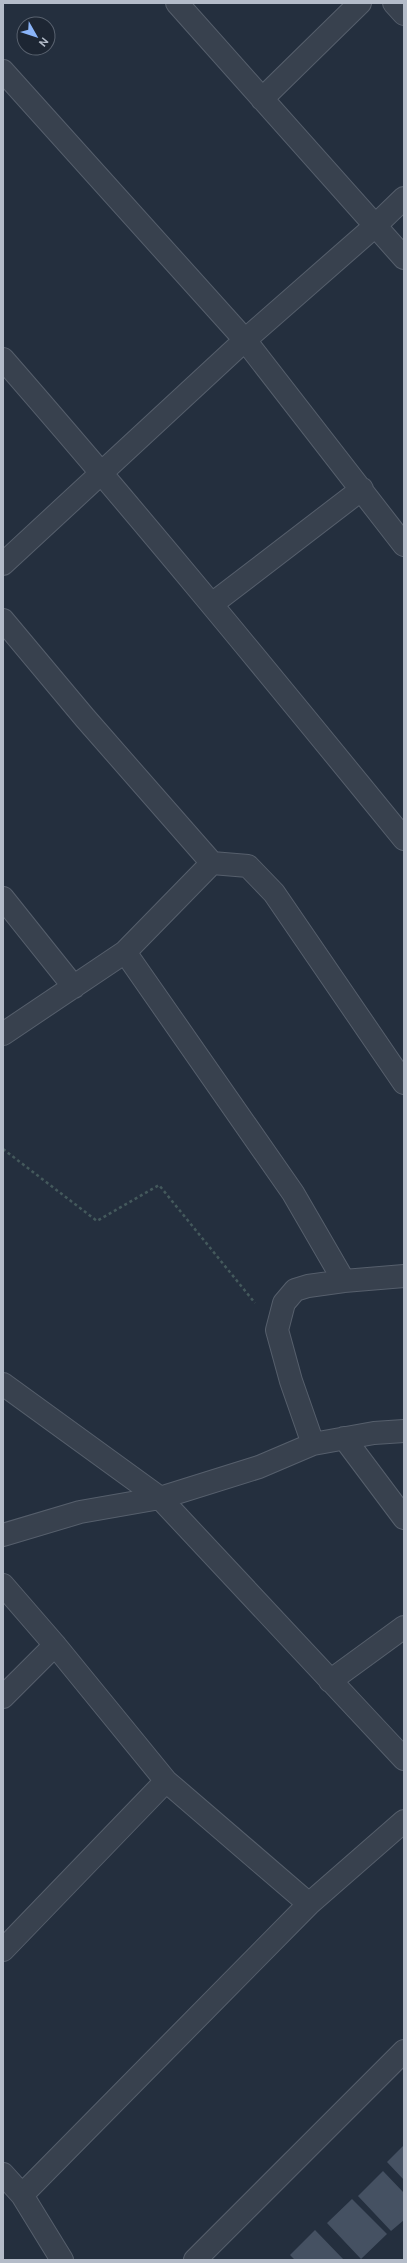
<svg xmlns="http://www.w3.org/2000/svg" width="407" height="2263" font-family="Ubuntu,sans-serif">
	<rect width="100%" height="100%" fill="#242f3e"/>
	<!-- building -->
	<path fill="#455162" d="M404,2145V2180L387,2162Z
		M383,2171L404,2193V2220L391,2231L358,2196Z
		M352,2199L387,2234L361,2259L327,2223Z
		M315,2230L344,2260H295L290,2255Z"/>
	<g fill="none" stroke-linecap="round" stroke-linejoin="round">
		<defs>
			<path id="minor" d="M177,3L404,258
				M394,3L404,14
				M3,71L245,340L404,545
				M262,99L360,3
				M3,359C140,516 272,677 404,839
				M3,564L245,340L375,226L404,198
				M212,604L362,489
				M3,620L85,718L212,863L125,952
				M212,863L248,866L274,893L404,1083
				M3,898L74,987
				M3,1034L125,952L293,1193L344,1281L308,1286L295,1290L284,1303L277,1330L291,1381L313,1444
				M344,1281L404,1276
				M3,1384L160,1498L404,1759
				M344,1438L404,1518
				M3,1535L80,1512L160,1498L259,1467L313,1444L374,1433L404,1431
				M3,1585L55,1645L166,1781L309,1904
				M330,1681L404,1627
				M3,1697L55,1645
				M3,1950L166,1781
				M3,2174L22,2195
				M62,2260L22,2195L309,1904L404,1821
				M195,2260L404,2051"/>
		</defs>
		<!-- minor casing -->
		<use href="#minor" stroke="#565f6c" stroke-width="24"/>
		<!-- path -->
		<path stroke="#44595c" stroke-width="2.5" stroke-dasharray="3 3" stroke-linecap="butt" d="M3,1149L97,1221L159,1185L255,1303"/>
		<!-- minor -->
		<use href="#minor" stroke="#38414e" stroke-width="22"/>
	</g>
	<!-- border -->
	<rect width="407" height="2263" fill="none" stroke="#b4bcc9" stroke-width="8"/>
	<!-- north arrow -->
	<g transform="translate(36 36) rotate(129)"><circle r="19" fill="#1d2633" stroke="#59626f"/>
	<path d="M0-3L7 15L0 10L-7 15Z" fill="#8ab4f8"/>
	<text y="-6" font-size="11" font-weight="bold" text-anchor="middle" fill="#b4bcc9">N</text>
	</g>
</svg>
